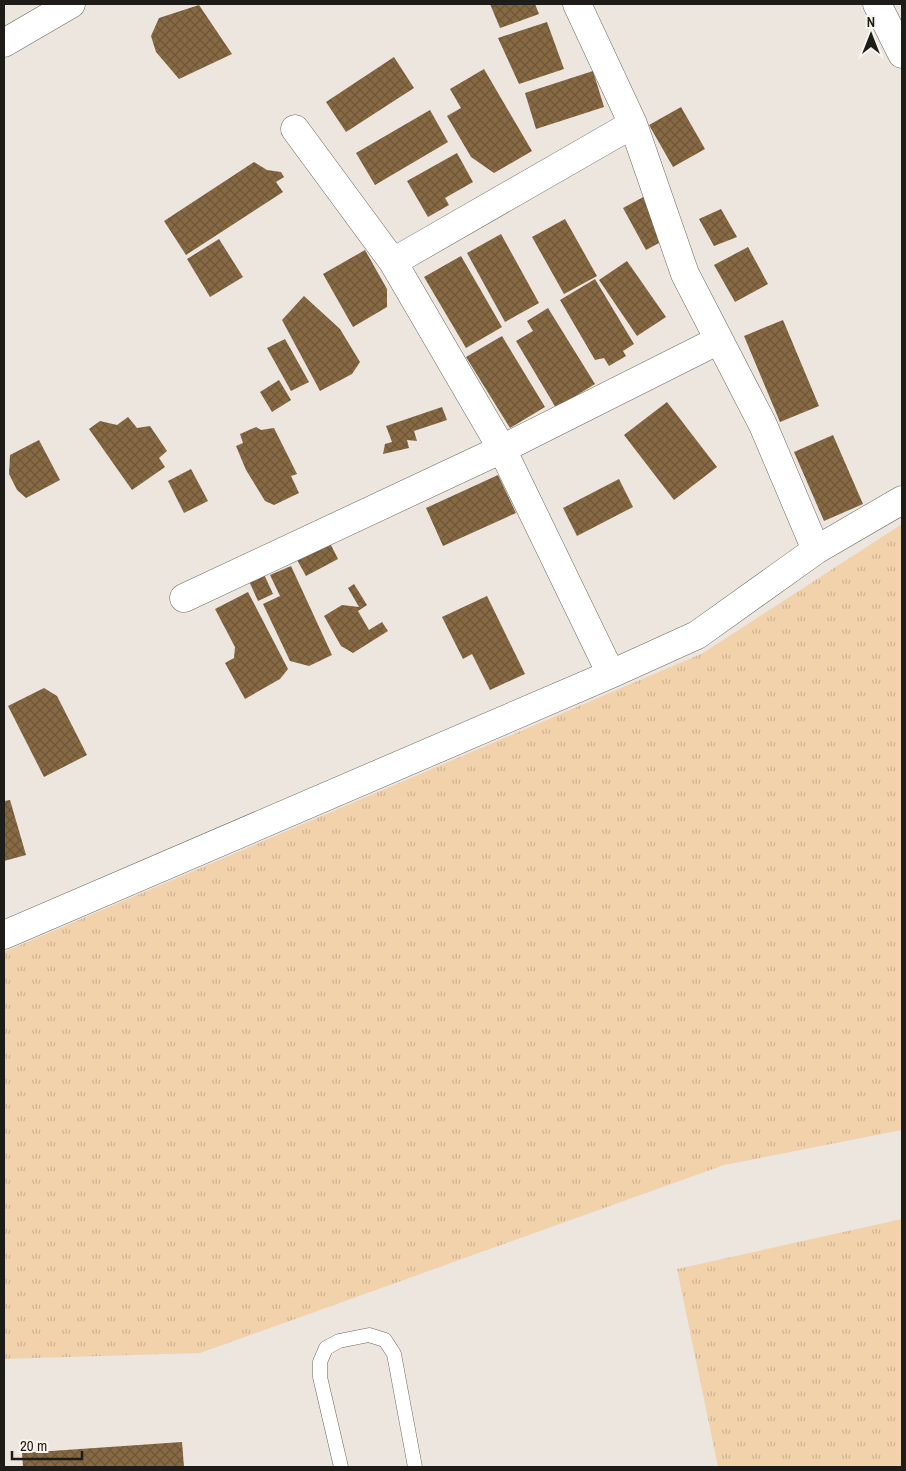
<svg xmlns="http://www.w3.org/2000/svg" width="906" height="1471" font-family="'Archivo Narrow',sans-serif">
	<defs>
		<pattern id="grass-tufts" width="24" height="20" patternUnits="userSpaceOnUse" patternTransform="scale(1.25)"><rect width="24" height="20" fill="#f2d2ab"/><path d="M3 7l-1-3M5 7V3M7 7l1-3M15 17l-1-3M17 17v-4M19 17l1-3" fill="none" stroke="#cfb493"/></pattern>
		<pattern id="building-cross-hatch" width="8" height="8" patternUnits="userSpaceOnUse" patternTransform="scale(1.25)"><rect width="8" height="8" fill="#876944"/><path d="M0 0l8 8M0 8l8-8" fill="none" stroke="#6e5638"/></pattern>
	</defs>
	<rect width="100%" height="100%" fill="#ece6df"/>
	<!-- grass -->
	<path fill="url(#grass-tufts)" d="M902,524V1130L724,1165L200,1353L4,1359V952L703,653Z
		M902,1219V1467H718L677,1269Z"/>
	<!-- building -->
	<path fill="url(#building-cross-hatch)" d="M490,4H535L539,14L500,28Z
		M199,5L232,54L179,79L156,52L151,36L159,18Z
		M547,22L564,69L519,84L498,38Z
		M394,57L414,88L346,132L326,102Z
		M484,69L532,151L494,173L471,157L447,116L461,108L450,89Z
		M593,71L604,107L536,129L525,93Z
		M681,107L705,149L673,167L649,125Z
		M430,110L448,142L375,185L356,153Z
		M457,153L473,182L445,198L449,205L428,217L407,181Z
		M254,162L267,170L281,172L284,177L276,182L283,192L186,255L164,221Z
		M647,195L670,237L646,250L623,208Z
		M721,209L737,237L714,246L699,219Z
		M565,219L597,276L564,294L532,237Z
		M501,234L539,303L505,322L467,253Z
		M219,239L243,277L210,297L187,259Z
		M748,247L768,284L735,302L714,265Z
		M365,250L387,289V307L353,327L323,274Z
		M461,256L502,327L466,348L424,277Z
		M627,261L666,317L637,336L599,280Z
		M595,279L634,344L623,351L626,356L609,366L604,358L595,360L560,300Z
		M304,296L340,329L360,362L352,374L320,391L282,320Z
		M548,308L595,384L556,408L516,341L533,331L527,321Z
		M783,320L819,406L780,422L744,336Z
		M502,336L545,407L510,428L466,357Z
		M285,339L309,382L291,391L267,348Z
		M279,380L291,400L272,412L260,392Z
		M667,402L717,467L674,500L624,435Z
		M442,407L447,420L414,431L417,441L407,440L409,448L383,454L385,444L392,442L386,426Z
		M128,417L137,428L150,426L167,451L159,458L165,467L132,490L89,429L100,421L117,425Z
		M256,427L261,430L274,428L297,474L291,476L299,493L274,505L265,501L246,470L236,446L243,443L240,434Z
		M833,435L863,504L824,521L794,452Z
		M39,440L60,480L26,498L17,490L9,474L10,455Z
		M191,469L208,501L184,513L168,481Z
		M498,475L516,513L443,546L426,508Z
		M619,479L633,507L577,536L563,508Z
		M329,541L338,559L306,576L296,558Z
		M291,566L332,655L309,666L290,661L263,604L280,596L270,575Z
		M263,572L273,594L258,601L248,579Z
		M354,584L367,605L358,611L369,630L382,622L388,631L353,653L341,646L324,616L342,605L359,607L348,588Z
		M248,592L288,669L280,679L245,699L225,663L234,658L235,647L215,609Z
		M487,596L525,674L490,690L472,654L463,659L442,617Z
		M44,688L57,696L87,755L44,777L8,706Z
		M10,800L26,855L4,861V801Z
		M182,1442L184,1467H23L22,1453Z"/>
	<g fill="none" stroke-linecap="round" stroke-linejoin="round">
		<defs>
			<path id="lane" d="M341,1467L320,1377V1362L326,1348L339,1341L369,1335L385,1340L394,1354L415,1467"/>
			<path id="street" d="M577,4L633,124L685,274L763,425L816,550
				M877,4L902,54
				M4,43L71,4
				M295,129L393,262L502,449L611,674
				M393,262L633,124
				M184,598L502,449L719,340
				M4,935L611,674L697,635L816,550L902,500"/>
		</defs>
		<!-- lane casing -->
		<use href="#lane" stroke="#6d6862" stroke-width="15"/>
		<!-- street casing -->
		<use href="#street" stroke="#6d6862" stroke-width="29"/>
		<!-- lane -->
		<use href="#lane" stroke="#fff" stroke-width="14"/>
		<!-- street -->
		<use href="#street" stroke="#fff" stroke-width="28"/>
	</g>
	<!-- border -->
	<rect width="906" height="1471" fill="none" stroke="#1e1c19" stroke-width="10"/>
	<!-- north arrow -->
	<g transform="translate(871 35)" stroke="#faf4ed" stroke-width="4" paint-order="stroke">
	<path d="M0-4L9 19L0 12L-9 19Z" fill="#1e1c19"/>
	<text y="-8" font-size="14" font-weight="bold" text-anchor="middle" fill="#1e1c19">N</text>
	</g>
	<!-- scale -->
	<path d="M12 1451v8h70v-8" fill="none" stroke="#1e1c19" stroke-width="2.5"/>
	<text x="20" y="1451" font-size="15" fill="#1e1c19" stroke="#faf4ed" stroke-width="4" paint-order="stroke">20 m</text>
</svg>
